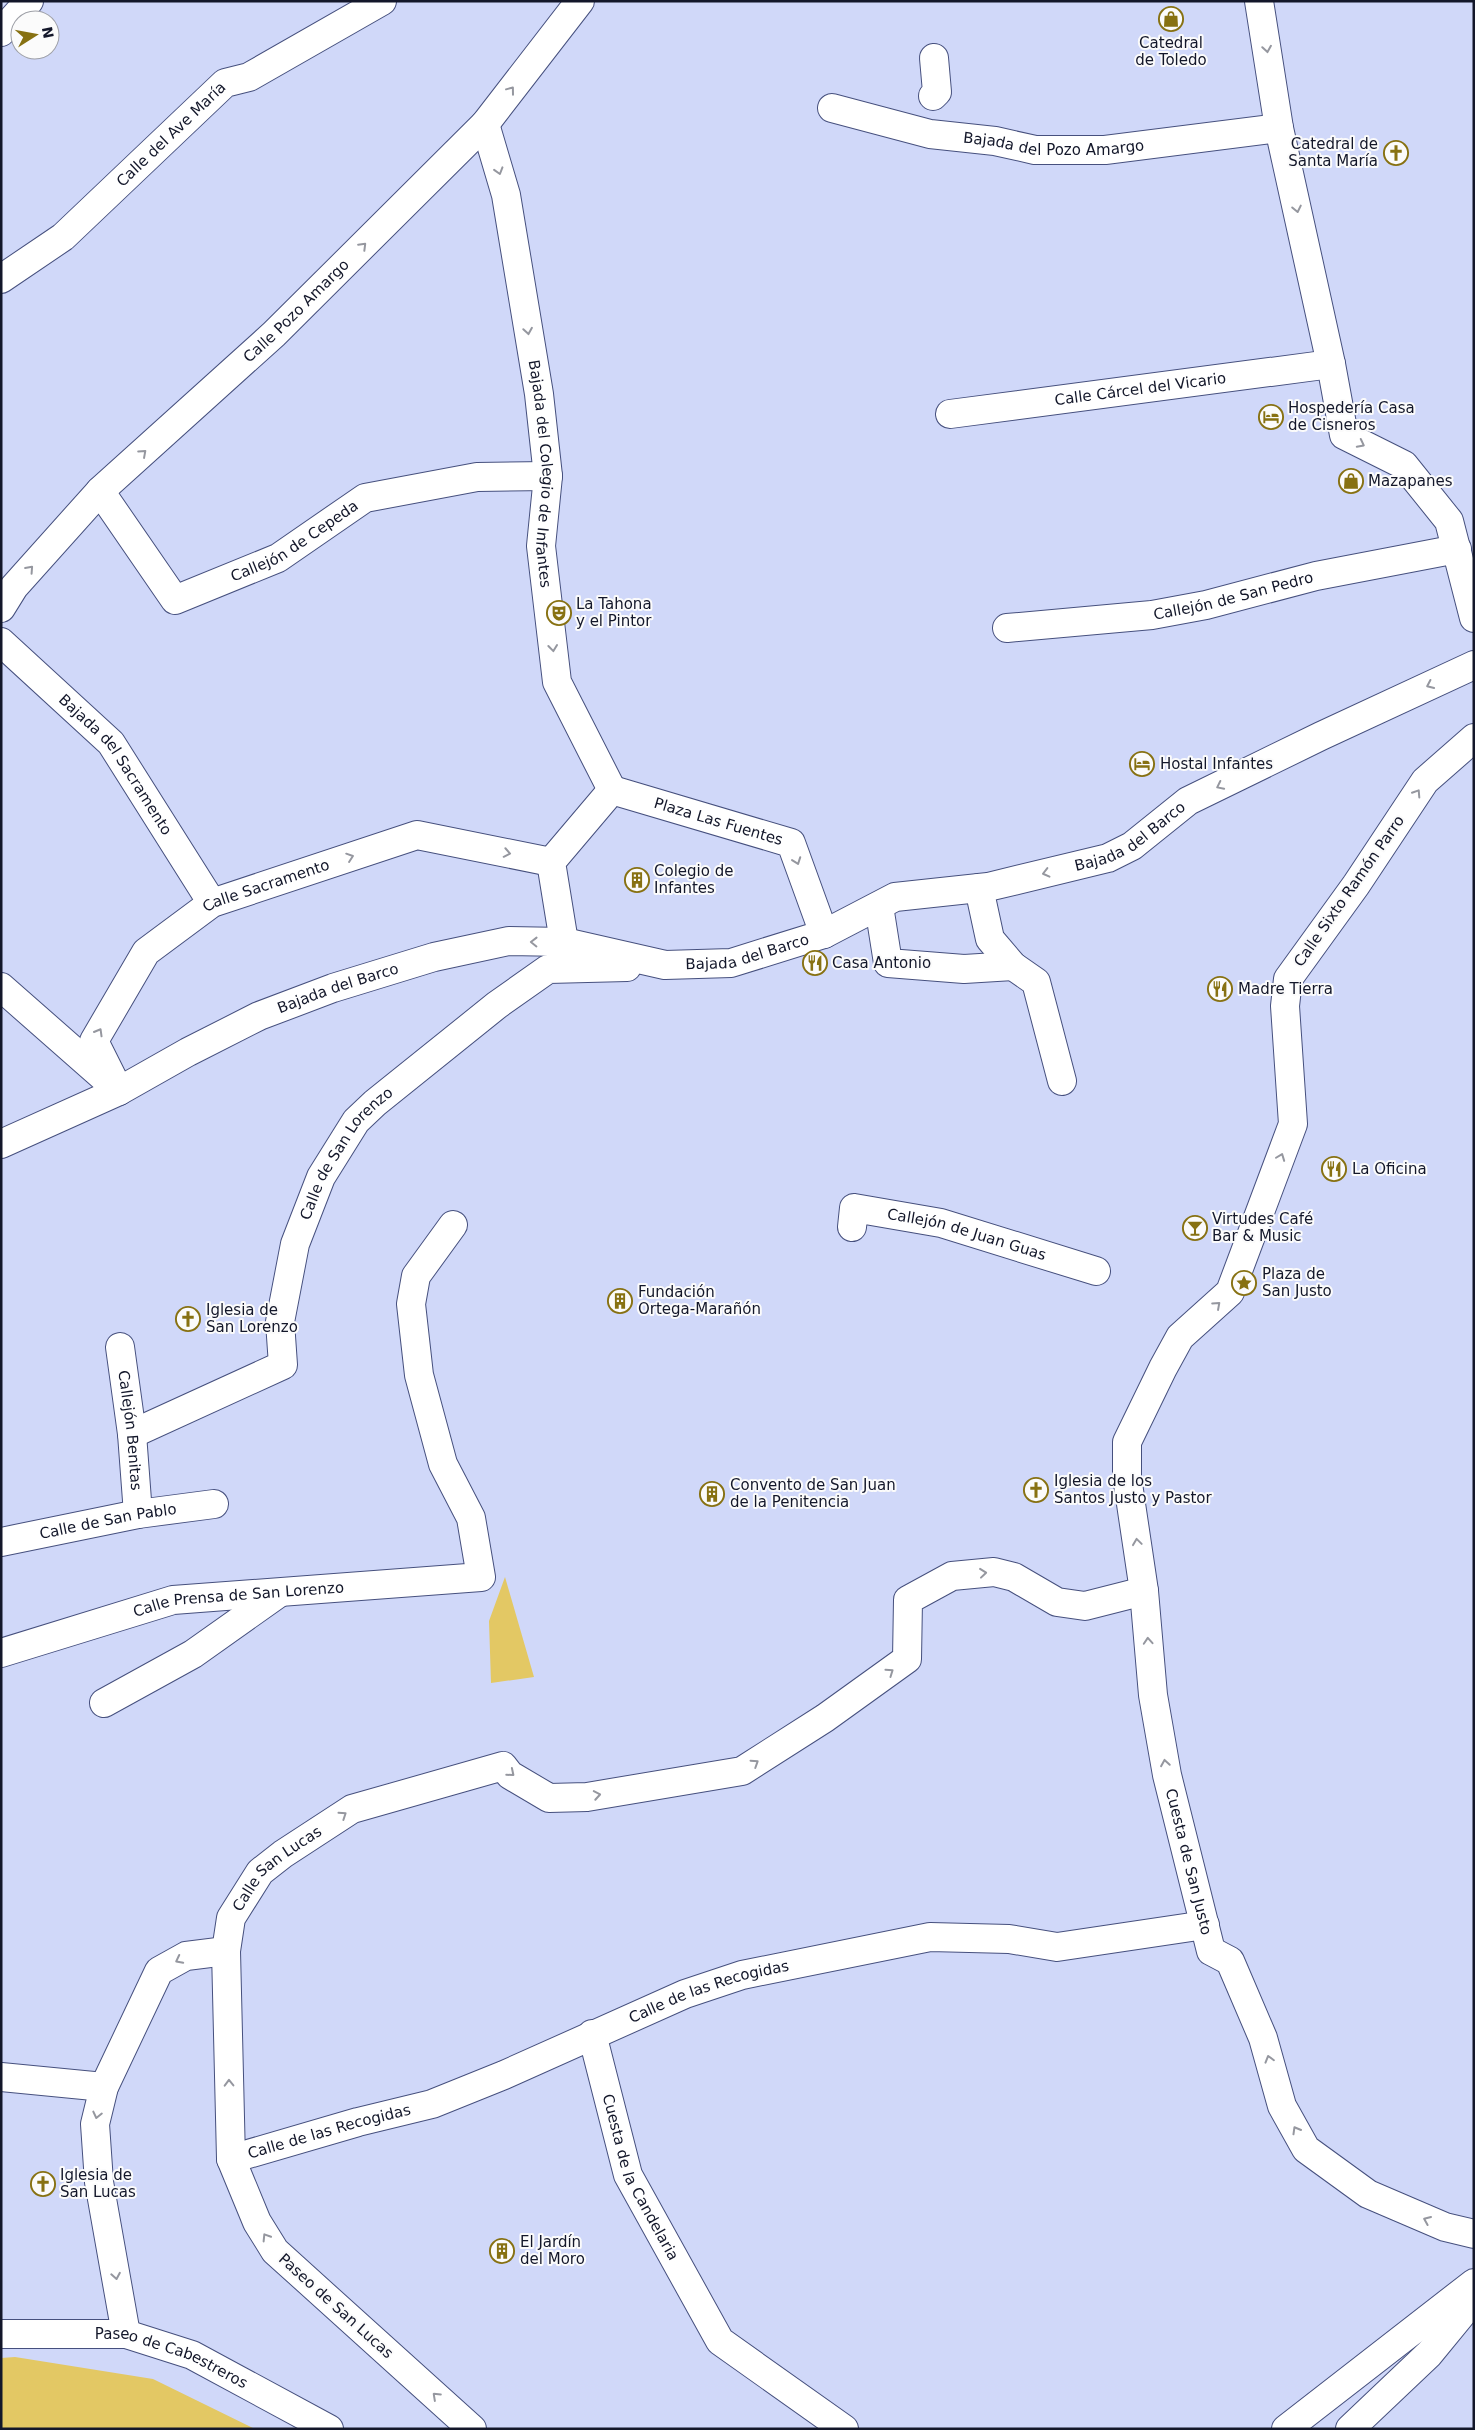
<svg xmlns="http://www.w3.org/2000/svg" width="1475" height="2430" font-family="'DejaVu Sans',sans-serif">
	<rect width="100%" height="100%" fill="#d0d8f9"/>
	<!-- green -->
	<path fill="#e3c864" d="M505,1577L534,1677L491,1683L489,1621Z
		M15,2357L153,2379L255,2429H1V2358Z"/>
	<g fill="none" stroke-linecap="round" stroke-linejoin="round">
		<defs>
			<g id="minor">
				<path d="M1259,1L1279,128L1331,364L1344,435L1404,465L1449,521L1474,618"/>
				<path d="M1,32L29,1"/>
				<path d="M933,96L937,92L934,58"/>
				<path id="s1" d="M832,108L930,134L995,141L1035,150H1105L1279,128"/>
				<path id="s2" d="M485,124L506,195L539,394L548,476L541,546L557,682L612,790"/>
				<path id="s3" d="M1,279L63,237L225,83L249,77L382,1"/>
				<path id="s4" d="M950,414L1331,364"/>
				<path id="s5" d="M100,491L175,600L278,558L365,498L477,477L548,476"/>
				<path id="s6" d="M1,608L14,587L100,491L274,334L485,124L580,1"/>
				<path id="s7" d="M1007,628L1152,615L1206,605L1316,576L1457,549"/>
				<path id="s8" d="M1,642L111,743L212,903"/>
				<path id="s9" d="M1474,738L1425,781L1356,885L1288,979L1285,1006L1293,1124L1230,1292L1180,1337L1163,1368L1127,1442V1477L1144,1591L1153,1695L1167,1775L1211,1951L1230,1961L1263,2038L1282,2106L1306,2149L1368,2194L1445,2227L1474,2234"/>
				<path id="s10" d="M612,790L791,843L824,934"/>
				<path d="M979,888L990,939L1013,966L1036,982L1062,1081"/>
				<path d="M879,906L888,963L964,969L1013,966"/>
				<path d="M564,942L551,862L612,790"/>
				<path d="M1,987L109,1082"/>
				<path id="s11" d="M119,1091L94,1041L146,952L212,903L417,835L551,862"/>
				<path id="s12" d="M1,1144L119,1091L188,1052L259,1016L333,988L434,957L509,941L564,942L665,965L731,963L824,934L895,897L988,887L1108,858L1132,846L1188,801L1321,736L1474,665"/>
				<path id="s13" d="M852,1227L854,1208L941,1223L1096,1271"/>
				<path id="s14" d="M120,1347L132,1434L138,1514"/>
				<path id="s15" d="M132,1434L283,1365L280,1322L295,1244L321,1177L356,1121L375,1103L497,1005L548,969L627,967"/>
				<path id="s16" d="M1,1542L138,1514L214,1504"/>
				<path id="s17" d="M1,1653L173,1600L481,1577L471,1518L443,1464L419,1375L411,1304L416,1276L453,1225"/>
				<path d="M104,1703L193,1654L279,1593"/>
				<path id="s18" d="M592,2034L628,2175L720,2341L844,2429"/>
				<path d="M1,2077L104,2087"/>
				<path id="s19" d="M231,2159L358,2122L432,2104L504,2075L685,1994L742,1975L930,1937L1009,1939L1057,1947L1205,1925"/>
				<path id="s20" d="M1,2334H126L192,2355L329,2429"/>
				<path d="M126,2334L99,2182L95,2124L104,2087L159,1971L186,1956L226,1951"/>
				<path id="s21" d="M472,2429L275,2251L257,2222L231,2159L226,1951L231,1918L260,1872L283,1854L352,1809L503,1766L510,1775L549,1798L587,1797L742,1771L825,1718L907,1659L908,1600L952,1576L994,1572L1014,1577L1057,1602L1085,1606L1144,1591"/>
				<path d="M1286,2429L1474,2283"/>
				<path d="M1350,2429L1429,2354L1474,2299"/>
			</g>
		</defs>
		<!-- minor casing -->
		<use href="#minor" stroke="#46507e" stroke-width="30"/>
		<!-- minor -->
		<use href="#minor" stroke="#fff" stroke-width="28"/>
	</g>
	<!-- one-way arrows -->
	<defs><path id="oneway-chevron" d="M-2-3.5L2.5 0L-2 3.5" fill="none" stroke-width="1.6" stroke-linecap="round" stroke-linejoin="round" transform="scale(1.25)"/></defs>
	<g stroke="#95979f">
		<use href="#oneway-chevron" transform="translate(1267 49) rotate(81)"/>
		<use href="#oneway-chevron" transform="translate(511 90) rotate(-53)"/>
		<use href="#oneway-chevron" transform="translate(499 171) rotate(73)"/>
		<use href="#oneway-chevron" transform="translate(1297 209) rotate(78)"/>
		<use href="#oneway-chevron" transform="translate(363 246) rotate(-45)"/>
		<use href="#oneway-chevron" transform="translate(528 331) rotate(81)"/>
		<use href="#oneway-chevron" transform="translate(1361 444) rotate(27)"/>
		<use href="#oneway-chevron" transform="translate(143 453) rotate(-42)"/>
		<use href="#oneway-chevron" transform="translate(30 569) rotate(-48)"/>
		<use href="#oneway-chevron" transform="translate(553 648) rotate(83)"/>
		<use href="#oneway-chevron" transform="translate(1430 685) rotate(155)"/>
		<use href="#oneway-chevron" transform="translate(1220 786) rotate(154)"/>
		<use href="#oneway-chevron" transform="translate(1417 793) rotate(-57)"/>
		<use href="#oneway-chevron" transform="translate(507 853) rotate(11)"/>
		<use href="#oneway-chevron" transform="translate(350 857) rotate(-19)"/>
		<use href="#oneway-chevron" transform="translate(797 861) rotate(70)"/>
		<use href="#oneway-chevron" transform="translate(1046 873) rotate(166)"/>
		<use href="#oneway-chevron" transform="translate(534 942) rotate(-179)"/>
		<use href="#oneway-chevron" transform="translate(99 1032) rotate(-60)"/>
		<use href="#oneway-chevron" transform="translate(1281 1157) rotate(-69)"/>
		<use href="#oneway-chevron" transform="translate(1217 1305) rotate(-42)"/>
		<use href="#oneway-chevron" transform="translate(1137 1542) rotate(-98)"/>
		<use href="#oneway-chevron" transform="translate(983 1573) rotate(-6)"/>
		<use href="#oneway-chevron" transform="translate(1148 1641) rotate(-94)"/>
		<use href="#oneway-chevron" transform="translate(890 1672) rotate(-35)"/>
		<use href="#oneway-chevron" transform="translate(755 1763) rotate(-33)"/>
		<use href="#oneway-chevron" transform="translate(1165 1763) rotate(-99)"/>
		<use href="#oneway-chevron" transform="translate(511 1773) rotate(40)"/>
		<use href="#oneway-chevron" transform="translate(597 1795) rotate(-10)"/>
		<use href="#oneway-chevron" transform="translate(343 1815) rotate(-34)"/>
		<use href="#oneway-chevron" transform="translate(179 1960) rotate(153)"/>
		<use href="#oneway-chevron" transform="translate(1269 2059) rotate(-106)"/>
		<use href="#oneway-chevron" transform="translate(229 2083) rotate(-91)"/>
		<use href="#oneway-chevron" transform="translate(97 2115) rotate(103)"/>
		<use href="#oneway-chevron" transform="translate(1296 2130) rotate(-120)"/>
		<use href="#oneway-chevron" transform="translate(1427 2220) rotate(-157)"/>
		<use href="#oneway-chevron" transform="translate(266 2237) rotate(-122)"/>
		<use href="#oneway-chevron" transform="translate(116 2276) rotate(80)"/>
		<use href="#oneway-chevron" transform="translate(436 2396) rotate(-137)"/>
	</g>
	<!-- icons -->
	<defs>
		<symbol id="shop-ring" viewBox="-11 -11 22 22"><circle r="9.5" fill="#fbfbfb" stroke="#877112" stroke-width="1.5"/><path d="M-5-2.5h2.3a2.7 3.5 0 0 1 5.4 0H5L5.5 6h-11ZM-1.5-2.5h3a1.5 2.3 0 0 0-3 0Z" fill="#877112"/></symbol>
		<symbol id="church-ring" viewBox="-11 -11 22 22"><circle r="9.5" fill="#fbfbfb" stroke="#877112" stroke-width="1.5"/><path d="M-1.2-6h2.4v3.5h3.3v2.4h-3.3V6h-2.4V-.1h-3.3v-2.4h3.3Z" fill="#877112"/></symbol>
		<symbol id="hotel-ring" viewBox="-11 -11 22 22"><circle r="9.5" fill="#fbfbfb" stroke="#877112" stroke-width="1.5"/><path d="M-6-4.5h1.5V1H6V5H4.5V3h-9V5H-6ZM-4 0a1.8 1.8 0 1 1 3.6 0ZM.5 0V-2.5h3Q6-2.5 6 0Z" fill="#877112"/></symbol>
		<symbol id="theatre-ring" viewBox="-11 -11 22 22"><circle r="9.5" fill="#fbfbfb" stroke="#877112" stroke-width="1.5"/><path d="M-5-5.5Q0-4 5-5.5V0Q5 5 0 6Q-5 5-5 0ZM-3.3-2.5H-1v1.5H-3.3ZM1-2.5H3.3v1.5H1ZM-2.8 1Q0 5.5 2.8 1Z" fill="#877112"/></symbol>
		<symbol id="building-ring" viewBox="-11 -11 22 22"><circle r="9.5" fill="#fbfbfb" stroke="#877112" stroke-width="1.5"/><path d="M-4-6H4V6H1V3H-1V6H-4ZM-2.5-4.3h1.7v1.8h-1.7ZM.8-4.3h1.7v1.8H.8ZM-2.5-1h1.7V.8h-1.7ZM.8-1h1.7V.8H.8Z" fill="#877112"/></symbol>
		<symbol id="restaurant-ring" viewBox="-11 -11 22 22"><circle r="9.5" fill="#fbfbfb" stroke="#877112" stroke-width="1.5"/><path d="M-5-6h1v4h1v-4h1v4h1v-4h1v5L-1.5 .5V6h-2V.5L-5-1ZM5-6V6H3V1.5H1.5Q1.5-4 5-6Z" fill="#877112"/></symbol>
		<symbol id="bar-ring" viewBox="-11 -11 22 22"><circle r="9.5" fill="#fbfbfb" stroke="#877112" stroke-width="1.5"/><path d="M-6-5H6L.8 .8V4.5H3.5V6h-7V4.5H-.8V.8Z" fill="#877112"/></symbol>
		<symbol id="sight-ring" viewBox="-11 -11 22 22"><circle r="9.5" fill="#fbfbfb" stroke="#877112" stroke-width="1.5"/><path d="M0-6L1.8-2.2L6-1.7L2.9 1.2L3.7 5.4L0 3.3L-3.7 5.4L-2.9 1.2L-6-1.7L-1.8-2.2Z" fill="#877112"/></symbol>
	</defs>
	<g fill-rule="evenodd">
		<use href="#shop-ring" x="1157" y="5" width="28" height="28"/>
		<use href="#church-ring" x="1382" y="139" width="28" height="28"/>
		<use href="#hotel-ring" x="1257" y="403" width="28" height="28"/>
		<use href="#shop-ring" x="1337" y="467" width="28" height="28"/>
		<use href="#theatre-ring" x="545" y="599" width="28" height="28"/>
		<use href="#hotel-ring" x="1128" y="750" width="28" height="28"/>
		<use href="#building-ring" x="623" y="866" width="28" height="28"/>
		<use href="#restaurant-ring" x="801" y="949" width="28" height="28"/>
		<use href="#restaurant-ring" x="1206" y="975" width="28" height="28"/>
		<use href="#restaurant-ring" x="1320" y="1155" width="28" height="28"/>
		<use href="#bar-ring" x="1181" y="1214" width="28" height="28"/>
		<use href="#sight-ring" x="1230" y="1269" width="28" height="28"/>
		<use href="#building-ring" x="606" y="1287" width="28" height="28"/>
		<use href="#church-ring" x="174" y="1305" width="28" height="28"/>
		<use href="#church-ring" x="1022" y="1476" width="28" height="28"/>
		<use href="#building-ring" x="698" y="1480" width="28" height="28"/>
		<use href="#church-ring" x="29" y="2170" width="28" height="28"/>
		<use href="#building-ring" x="488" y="2237" width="28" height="28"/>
	</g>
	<g text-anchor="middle" stroke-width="4" stroke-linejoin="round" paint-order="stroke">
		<!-- poi labels -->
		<g font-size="15" fill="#13172a" stroke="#fbfbfb" text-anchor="start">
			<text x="1171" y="48" text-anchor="middle">Catedral<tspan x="1171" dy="17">de Toledo</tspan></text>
			<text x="1378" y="149" text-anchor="end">Catedral de<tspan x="1378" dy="17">Santa María</tspan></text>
			<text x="1288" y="413">Hospedería Casa<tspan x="1288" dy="17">de Cisneros</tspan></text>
			<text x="1368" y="486">Mazapanes</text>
			<text x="576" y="609">La Tahona<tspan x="576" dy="17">y el Pintor</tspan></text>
			<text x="1160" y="769">Hostal Infantes</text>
			<text x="654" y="876">Colegio de<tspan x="654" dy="17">Infantes</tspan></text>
			<text x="832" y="968">Casa Antonio</text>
			<text x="1238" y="994">Madre Tierra</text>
			<text x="1352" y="1174">La Oficina</text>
			<text x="1212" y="1224">Virtudes Café<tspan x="1212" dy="17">Bar &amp; Music</tspan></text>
			<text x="1262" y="1279">Plaza de<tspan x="1262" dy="17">San Justo</tspan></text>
			<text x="638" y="1297">Fundación<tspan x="638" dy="17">Ortega-Marañón</tspan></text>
			<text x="206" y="1315">Iglesia de<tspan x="206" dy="17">San Lorenzo</tspan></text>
			<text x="1054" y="1486">Iglesia de los<tspan x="1054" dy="17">Santos Justo y Pastor</tspan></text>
			<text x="730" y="1490">Convento de San Juan<tspan x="730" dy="17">de la Penitencia</tspan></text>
			<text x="60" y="2180">Iglesia de<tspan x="60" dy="17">San Lucas</tspan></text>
			<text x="520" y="2247">El Jardín<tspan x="520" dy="17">del Moro</tspan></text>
		</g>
		<!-- street labels -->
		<g font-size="15" fill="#13172a" stroke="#fbfbfb">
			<text dy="5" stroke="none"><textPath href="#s3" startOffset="224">Calle del Ave María</textPath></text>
			<text dy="5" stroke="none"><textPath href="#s1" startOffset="226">Bajada del Pozo Amargo</textPath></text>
			<text dy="5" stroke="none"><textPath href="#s6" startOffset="420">Calle Pozo Amargo</textPath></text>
			<text dy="5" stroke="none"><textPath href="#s4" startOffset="192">Calle Cárcel del Vicario</textPath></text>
			<text dy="5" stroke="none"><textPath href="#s2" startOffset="356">Bajada del Colegio de Infantes</textPath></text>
			<text dy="5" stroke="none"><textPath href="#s5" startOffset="266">Callejón de Cepeda</textPath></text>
			<text dy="5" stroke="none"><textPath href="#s7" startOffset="229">Callejón de San Pedro</textPath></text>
			<text dy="5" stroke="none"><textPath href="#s8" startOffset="169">Bajada del Sacramento</textPath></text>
			<text dy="5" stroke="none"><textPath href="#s10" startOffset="111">Plaza Las Fuentes</textPath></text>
			<text dy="5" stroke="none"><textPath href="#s12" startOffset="1198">Bajada del Barco</textPath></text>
			<text dy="5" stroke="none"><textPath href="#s11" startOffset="298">Calle Sacramento</textPath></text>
			<text transform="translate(1349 891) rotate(-55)" y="5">Calle Sixto Ramón Parro</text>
			<text dy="5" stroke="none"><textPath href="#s12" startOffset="792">Bajada del Barco</textPath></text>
			<text dy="5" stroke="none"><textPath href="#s12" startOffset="372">Bajada del Barco</textPath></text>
			<text dy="5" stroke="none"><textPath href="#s15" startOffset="394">Calle de San Lorenzo</textPath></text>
			<text dy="5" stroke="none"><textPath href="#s13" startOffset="135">Callejón de Juan Guas</textPath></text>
			<text dy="5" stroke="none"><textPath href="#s14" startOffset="84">Callejón Benitas</textPath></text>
			<text dy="5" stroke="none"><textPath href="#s16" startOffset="109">Calle de San Pablo</textPath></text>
			<text dy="5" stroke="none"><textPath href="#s17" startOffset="245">Calle Prensa de San Lorenzo</textPath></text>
			<text dy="5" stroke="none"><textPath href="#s9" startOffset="1241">Cuesta de San Justo</textPath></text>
			<text dy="5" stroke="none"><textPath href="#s21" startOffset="678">Calle San Lucas</textPath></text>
			<text dy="5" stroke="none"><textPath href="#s19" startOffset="508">Calle de las Recogidas</textPath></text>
			<text dy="5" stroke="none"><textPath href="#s19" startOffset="102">Calle de las Recogidas</textPath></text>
			<text dy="5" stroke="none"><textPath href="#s18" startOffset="152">Cuesta de la Candelaria</textPath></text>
			<text transform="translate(336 2306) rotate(42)" y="5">Paseo de San Lucas</text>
			<text dy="5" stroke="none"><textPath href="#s20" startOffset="175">Paseo de Cabestreros</textPath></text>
		</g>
	</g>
	<!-- border -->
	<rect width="1475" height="2430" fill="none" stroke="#13172a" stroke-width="5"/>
	<!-- north arrow -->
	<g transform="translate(35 35) rotate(79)"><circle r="24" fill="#fbfbfb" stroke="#9ea0a7"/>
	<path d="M0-4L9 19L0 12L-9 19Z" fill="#877112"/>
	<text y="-8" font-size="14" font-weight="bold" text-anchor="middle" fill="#13172a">N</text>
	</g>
</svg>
